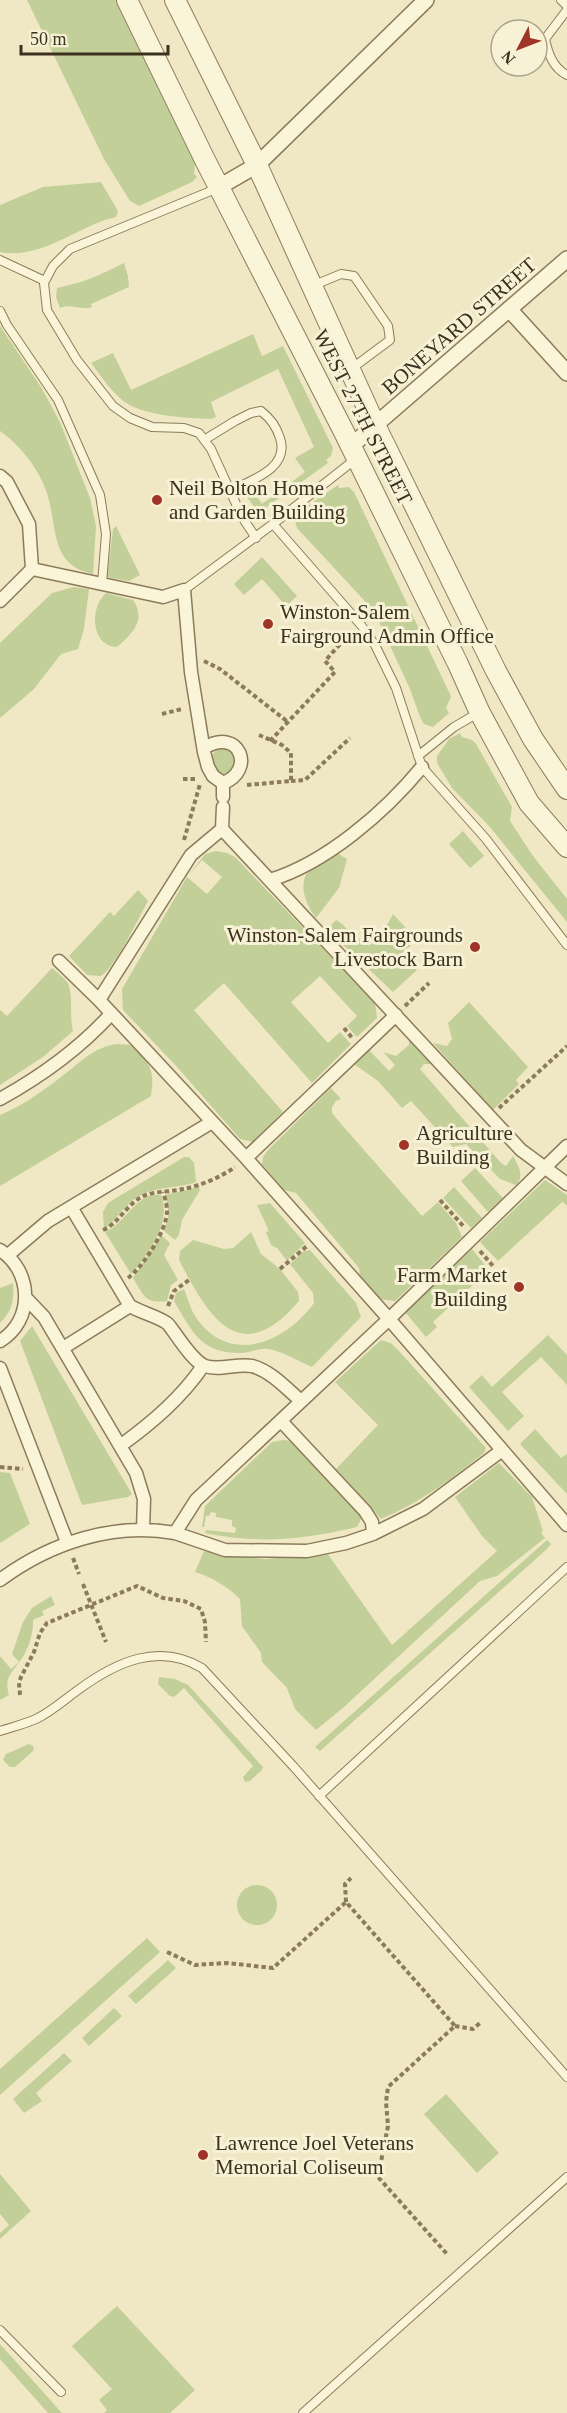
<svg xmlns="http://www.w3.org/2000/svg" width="567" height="2413" font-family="'Times New Roman',serif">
	<rect width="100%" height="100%" fill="#f0e8c5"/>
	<!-- green -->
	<path fill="#c2cf98" d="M27,0H118L195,164L194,174L197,177L192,182L139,206L130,201L104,159Z
		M101,182L118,211L116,217C77,226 42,260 0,252V205L43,187Z
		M124,263L128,276L129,287L91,304L92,307C82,311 70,303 60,308L56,297L57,288C84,282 99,276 124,263Z
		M0,326L41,387L60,422L90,498L96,526L93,574C49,565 58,527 47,493C39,469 20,445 0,431Z
		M253,334L262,356L283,346L333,448L331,456L326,460L328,463L261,511L255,508L247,497L250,492L254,493L262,504L305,472L295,458L314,447L278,369L211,402L216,417L210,419C187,418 148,416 128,404C113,395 102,377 91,363L113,353L131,390Z
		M338,485L339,488L349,487L354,492L449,692L451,697L446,708L449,713L433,727L424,724L420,717L410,689L374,611L297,528L295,521L300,511Z
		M116,526L140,575L129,581L107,577L113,529Z
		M262,557L297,596L286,606L262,579L244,595L234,584Z
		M74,587L89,589L84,629L78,649L61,654L34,689L0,718V643L52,593Z
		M106,593L133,600C147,620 132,634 117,647C91,646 89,608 106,593Z
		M460,733L462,737L472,740L476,744L512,807L510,821L533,856L567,899V922L489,826L452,788L437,763V756L449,739Z
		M211 761a13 13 0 1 1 26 0a13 13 0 1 1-26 0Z
		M463,831L484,856L470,868L449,844Z
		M216,851L227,853L235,857L375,1003L377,1018L357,1037L347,1026L357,1016L320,976L291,1002L328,1043L340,1032L351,1044L312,1083L224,983L194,1010L283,1112L253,1142L240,1139L178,1068L123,1010L122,989L187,877L207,894L222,877L202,860L188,876L205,854Z
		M337,853L347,859L339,888L316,918C306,905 296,883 311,868C318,862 329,858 337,853Z
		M138,890L148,901C138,919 116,966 101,976L87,975L69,956L110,912L114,916Z
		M393,914L417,940L402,953L417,970L393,992L324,927L330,926L336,920C344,924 348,931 354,936C372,950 387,927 393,914Z
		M52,968C57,972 63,977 67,982C74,992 69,1018 73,1031L43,1057L0,1085V1010L7,1016Z
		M469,1002L528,1067L516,1080L519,1084L493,1110L433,1043L447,1046L452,1039L448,1023Z
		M409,1040L431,1064H424L420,1069L501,1163L506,1166L513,1156C518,1165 525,1176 516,1185L500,1179L466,1144L453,1147L411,1101L402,1108L378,1081L354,1064L369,1050L389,1071L395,1065L383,1052L396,1056L409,1045Z
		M117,1044L132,1045C150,1065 155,1068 151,1096L0,1186V1115C21,1106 39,1094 57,1080C77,1066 92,1047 117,1044Z
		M331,1088L341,1099L336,1101L332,1107V1113L342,1125L422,1216L438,1202L456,1223L462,1237L395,1301L378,1299L360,1279L359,1268L296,1193L284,1190L262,1164L263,1157L268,1150Z
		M184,1157H189L194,1163L196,1182C177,1189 153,1186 136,1198C125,1205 118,1216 109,1226L104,1228L103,1212L108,1203Z
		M475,1168L503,1198L488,1212L461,1181Z
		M545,1180L567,1195V1206L563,1202L561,1203L498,1261L480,1242Z
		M199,1187L200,1190L182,1220L179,1235L175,1240L164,1231L169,1214L165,1195Z
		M454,1187L482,1218L471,1228L443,1198Z
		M152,1195H161C172,1222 149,1254 131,1274L105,1232C124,1224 131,1202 152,1195Z
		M270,1203L305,1243L287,1261L277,1248L271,1245L266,1232L269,1231L257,1205Z
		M251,1232L261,1254L280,1269L298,1292L299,1301C240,1370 209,1318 179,1260L180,1251L193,1240L224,1249L233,1248Z
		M161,1235L170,1243L164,1255L178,1280L171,1285L167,1301C144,1304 144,1295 133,1278Z
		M472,1249L489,1270L433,1322L437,1327L426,1337L405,1312Z
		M310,1250L356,1303L361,1317L312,1367C298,1361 282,1351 268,1349C259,1348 249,1353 240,1353C200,1353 192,1331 174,1301L176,1293L184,1289C188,1299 191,1311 197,1319C231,1366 286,1342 314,1303L313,1293L290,1264L304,1251Z
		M13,1283C14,1300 13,1310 0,1323V1288Z
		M32,1326L132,1494L128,1497L82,1505L20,1341Z
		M548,1335L567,1355V1385L541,1357L502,1392L524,1416L508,1431L469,1387L482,1375L492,1387Z
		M381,1340L391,1343L399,1351L486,1448L484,1453C452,1478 420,1503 381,1519L336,1469L378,1425L335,1382Z
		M535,1429L561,1458L567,1454V1494L520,1444Z
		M284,1440L293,1441L360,1514L361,1519L357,1527C303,1540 260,1544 205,1533L206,1530L235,1533L236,1528L232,1526V1520L216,1517V1513L211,1512L209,1516H206L204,1527H202L205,1506L272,1442Z
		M499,1463L532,1497L543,1531L541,1533L545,1538L497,1576L480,1581L344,1707L316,1730L295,1709L287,1688L262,1662L261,1653L242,1626L240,1599C228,1587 212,1577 195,1572L204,1551L266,1559L327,1553L392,1645L497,1551L482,1536L455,1497Z
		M0,1472L10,1473L30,1524L0,1543Z
		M547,1540L551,1544L547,1549L320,1751L315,1747Z
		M51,1596L55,1605L42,1611L44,1615L33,1620C34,1632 28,1651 20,1661C11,1674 4,1678 9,1695L0,1700V1656L11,1669L19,1662L12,1654L23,1622L32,1608Z
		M159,1677L175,1679L188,1685L263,1767L262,1770L250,1781L245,1782L243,1777L253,1766L184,1688L174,1697L170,1696L158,1684Z
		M29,1744L33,1746L34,1750L15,1767H10L3,1760L6,1754Z
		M237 1905a20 20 0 1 1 40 0a20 20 0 1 1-40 0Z
		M147,1938L160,1952L0,2095V2069Z
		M168,1960L176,1968L136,2004L128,1996Z
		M114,2008L122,2016L89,2046L82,2038Z
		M64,2053L72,2061L36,2093L42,2101L24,2113L13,2099Z
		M446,2094L499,2153L477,2173L424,2114Z
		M0,2174L31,2211L0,2239V2233L9,2225L0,2214Z
		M117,2306L195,2390L170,2413H104L107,2410L99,2400L112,2389L72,2346Z
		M0,2344L62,2413H48L0,2359Z"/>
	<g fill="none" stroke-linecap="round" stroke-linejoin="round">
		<defs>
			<path id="service" d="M561,0L567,6
				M567,10L545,39C548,53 553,68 567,75
				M218,188L70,249L53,266L44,283L47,310L77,360L113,406L130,418L152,427L184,428L199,433L211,449L242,517L256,538
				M0,260L45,281
				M312,286L341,274L354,276L388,326L390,340L351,369
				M0,311L7,325L58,400L100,495L106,534L102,584
				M204,440L235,421L251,413L261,411C271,419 276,426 280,438C290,468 252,480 230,491
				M273,524L361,625L375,645L396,688L422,767L486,839L567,945
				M184,590L273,524L357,458
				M418,756L454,727L478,713
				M0,1731C12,1727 25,1724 36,1719C51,1712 64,1700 78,1690C116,1662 159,1642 202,1668L294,1767L567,2077
				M319,1796L567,1567
				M0,2330L61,2392
				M303,2413L567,2177"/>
			<path id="pedestrian" d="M0,476L7,482L29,524L32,569
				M0,601L32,569L163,597L184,590L191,672L204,752L208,767L213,776L223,783V797
				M204,748C240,726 256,771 223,783
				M223,807L222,829L521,1150L567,1184
				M222,829L191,855L99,1000L246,1158
				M270,880C326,863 385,812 422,767
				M59,961L99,1000
				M396,1015L246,1158L389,1319L567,1146
				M0,1099C40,1077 80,1048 111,1014
				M71,1207L130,1306C140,1312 162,1318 168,1324C177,1335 192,1361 205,1366C220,1371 237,1363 252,1366C271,1371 287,1389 301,1401
				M0,1250C33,1271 34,1321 0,1341
				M8,1255L48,1221L212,1122
				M25,1297L44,1317L136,1473L144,1499L143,1530
				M63,1348L130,1306
				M0,1368L67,1542
				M281,1421L365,1511L372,1522L373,1534
				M120,1446C153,1422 181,1398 203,1366
				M501,1451L423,1509L373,1534L346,1543L307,1551L225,1550L175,1533L196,1500L389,1319L567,1525
				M0,1580C50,1543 113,1522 175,1533"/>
			<path id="minor" d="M219,187L257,165L426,0
				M509,309L567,373
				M351,446L567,259"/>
			<path id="tertiary" d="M127,0L205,160L344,432L458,664L480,713L529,803L567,847
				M175,0L257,165L376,427L496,671L533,739L567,789"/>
		</defs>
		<!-- service casing -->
		<use href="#service" stroke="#8c7b5a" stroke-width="10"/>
		<!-- pedestrian casing -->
		<use href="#pedestrian" stroke="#8c7b5a" stroke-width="15"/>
		<!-- minor casing -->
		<use href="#minor" stroke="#8c7b5a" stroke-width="18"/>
		<!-- tertiary casing -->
		<use href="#tertiary" stroke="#8c7b5a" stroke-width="22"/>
		<!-- path -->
		<path stroke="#8c7b5a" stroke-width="4" stroke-dasharray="4.5 3" stroke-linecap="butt" d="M204,661L220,669L288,722
			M162,714L182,709
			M270,741L335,672L325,661L341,643
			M183,779H198
			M291,781L305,780L350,738
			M247,785L291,781V753L282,745L259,735
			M184,840L200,784
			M405,1006L429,983
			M344,1028L353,1039
			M499,1108L567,1046
			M440,1200L464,1227
			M103,1230C120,1223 127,1202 146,1195C157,1191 171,1192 183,1189C200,1186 221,1177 235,1167
			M480,1251L493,1266
			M280,1269L307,1246
			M128,1278C143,1267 167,1230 167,1211C167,1205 165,1198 163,1192
			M168,1306L174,1291L189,1280
			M0,1467L23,1469
			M73,1558L79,1574
			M83,1584L106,1642
			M20,1695L19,1683L21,1677L34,1652L40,1633L47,1623L137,1586L163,1598L184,1601L201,1609L205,1622L206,1642
			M346,1902L345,1884L351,1878
			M167,1952L195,1965L227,1963L273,1968L346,1902L455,2026L388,2087L386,2102L388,2126L378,2177L447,2254
			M455,2026L473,2029L481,2022"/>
		<!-- service -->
		<use href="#service" stroke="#faf4d9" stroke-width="8"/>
		<!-- pedestrian -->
		<use href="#pedestrian" stroke="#faf4d9" stroke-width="12"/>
		<!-- minor -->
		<use href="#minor" stroke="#faf4d9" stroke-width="15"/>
		<!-- tertiary -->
		<use href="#tertiary" stroke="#faf4d9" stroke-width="20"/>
	</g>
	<!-- markers -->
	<g fill="#9e3527" stroke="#f7f1d5" stroke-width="2">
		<circle cx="157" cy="500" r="6"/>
		<circle cx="268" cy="624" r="6"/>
		<circle cx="475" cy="947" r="6"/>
		<circle cx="404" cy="1145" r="6"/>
		<circle cx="519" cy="1287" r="6"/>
		<circle cx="203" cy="2155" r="6"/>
	</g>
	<g text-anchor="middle" stroke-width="6" stroke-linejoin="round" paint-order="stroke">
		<!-- street labels -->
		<g font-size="21" fill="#3c301f" stroke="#f7f1d5">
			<text transform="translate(459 326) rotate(-41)" y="7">BONEYARD STREET</text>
			<text transform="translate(363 417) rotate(63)" y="7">WEST 27TH STREET</text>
		</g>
		<!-- poi labels -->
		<g font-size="21" fill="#3c301f" stroke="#f7f1d5" text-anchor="start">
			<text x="169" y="495">Neil Bolton Home<tspan x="169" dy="24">and Garden Building</tspan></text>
			<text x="280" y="619">Winston-Salem<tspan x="280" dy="24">Fairground Admin Office</tspan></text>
			<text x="463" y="942" text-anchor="end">Winston-Salem Fairgrounds<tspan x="463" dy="24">Livestock Barn</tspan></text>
			<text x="416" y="1140">Agriculture<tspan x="416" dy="24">Building</tspan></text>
			<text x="507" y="1282" text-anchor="end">Farm Market<tspan x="507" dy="24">Building</tspan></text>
			<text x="215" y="2150">Lawrence Joel Veterans<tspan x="215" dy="24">Memorial Coliseum</tspan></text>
		</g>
	</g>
	<!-- north arrow -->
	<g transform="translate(519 48) rotate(228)"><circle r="28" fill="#f7f1d5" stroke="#aca48c" stroke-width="1.5"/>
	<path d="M0-4.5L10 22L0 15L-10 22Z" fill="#9e3527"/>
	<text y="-9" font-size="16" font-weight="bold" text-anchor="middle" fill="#3c301f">N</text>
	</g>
	<!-- scale -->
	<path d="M21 45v9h147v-9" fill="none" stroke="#3c301f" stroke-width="3"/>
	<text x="30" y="45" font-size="18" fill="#3c301f" stroke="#f7f1d5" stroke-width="4.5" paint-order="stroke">50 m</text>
</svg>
